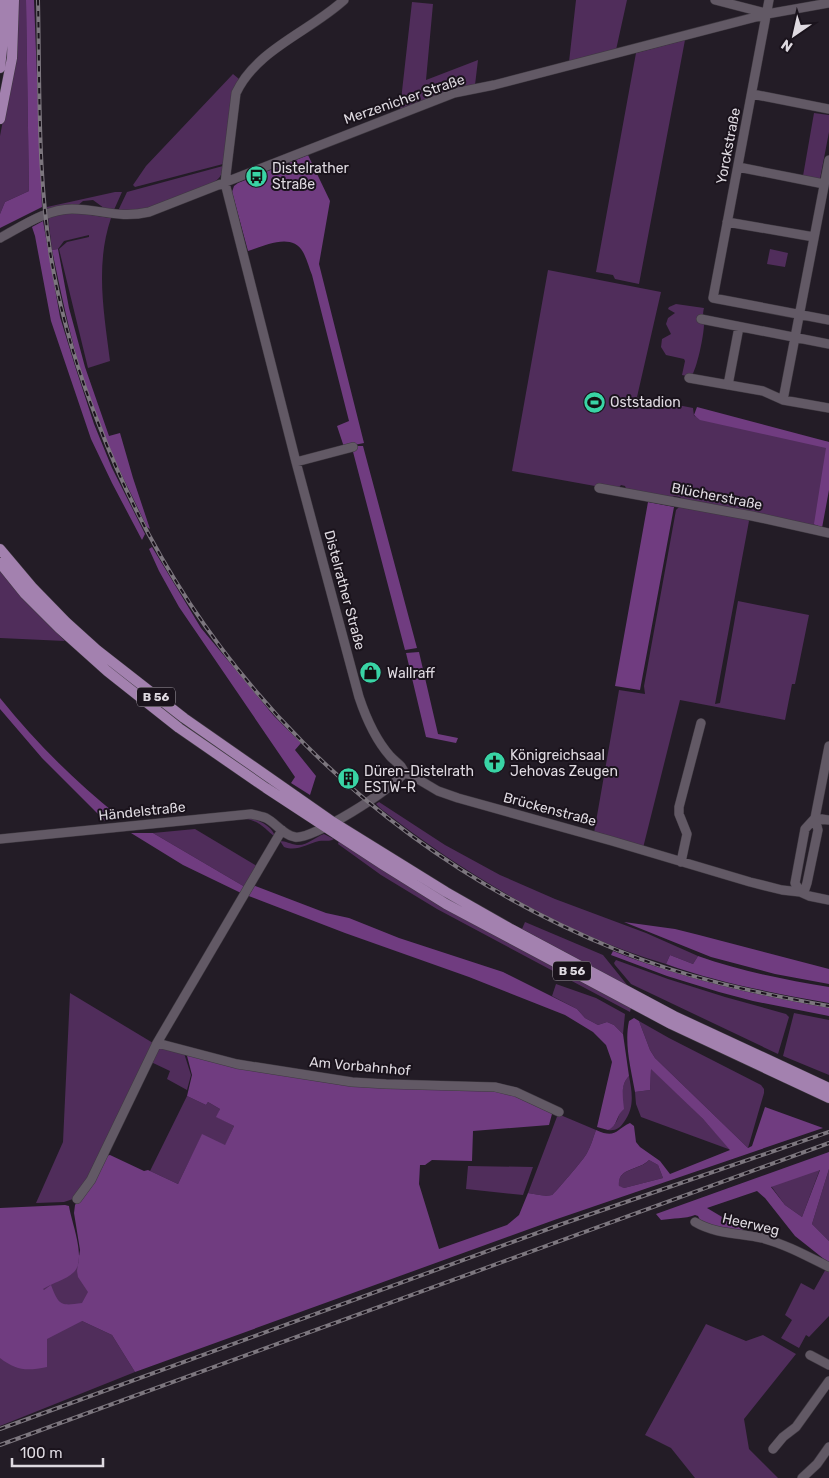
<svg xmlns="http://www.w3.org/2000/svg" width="829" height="1478" font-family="Rubik,sans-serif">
	<rect width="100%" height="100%" fill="#231c26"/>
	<!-- green -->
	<path fill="#502d5b" d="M19,0H26L29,191L5,202L0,214V136L10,84Z
		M576,0H627L616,50L569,62Z
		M412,2L433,4L426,80L478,60L475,85L400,109Z
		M685,40L639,284L615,279L613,275L596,272L636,53Z
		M233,74L239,79L234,91L223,164L135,187L133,185L146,166Z
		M814,113L829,115V132L820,179L803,176Z
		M223,166C222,175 220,179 212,183L141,211L117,213L127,192Z
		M115,192H122L113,212L108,211L93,200L83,201L77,206L47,210V207Z
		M71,212L111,218C95,265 104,313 110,361L88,368L59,249L67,242L89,237V235L64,241L58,249L52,250L48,217Z
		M770,249L788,253L785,267L767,264Z
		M548,270L661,292L637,397L693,408L694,416L829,442V460L817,526L682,499L680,497L674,496L669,499L627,491L625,486L621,485L617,490L512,471Z
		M676,304L704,308C702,316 704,317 704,324C704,335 697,369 691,377L682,375L685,361L684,359L666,355L661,347L662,339L671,334L666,324L668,318L675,313L668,309L669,307Z
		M681,505L748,518L749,521L715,704L720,703L738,601L809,615L795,684H792L785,720L680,700L643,848L594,833L619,690L645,694L644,686L676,510Z
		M0,570L29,605L65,641L0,638Z
		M379,802L445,845L500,875L555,899L646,933L698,956L693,964L670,955L666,964C564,934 464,874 381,809L376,804Z
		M248,817C258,820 273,826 275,837C266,830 259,820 245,819L77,836Z
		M195,829L257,866L245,887L153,833Z
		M324,834L334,839C329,842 325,840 319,841C306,844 297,852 284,847L280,841C286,841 290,844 297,845C307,846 315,837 324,834Z
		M339,841L631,1008L630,1012L437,909L381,875L338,844Z
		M525,922L603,955L628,986L522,929Z
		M616,960L668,979L725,997L786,1014L789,1017L778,1054L631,984L615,965L614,963Z
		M556,984L596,998L625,1014L623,1034L614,1025L607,1022L598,1025L585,1018L577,1009L552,996Z
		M70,993L153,1043L91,1176L73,1199L64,1202L36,1203L63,1142Z
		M794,1013L829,1020V1075L783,1056Z
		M639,1021L669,1038L761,1085L764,1089V1093L748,1148L655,1058L650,1050Z
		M161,1047L184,1053L191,1075L187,1090L167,1079L170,1071L151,1062L158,1048Z
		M651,1068L703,1119L731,1150L641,1117L636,1104L635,1092L650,1090Z
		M629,1076C632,1092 635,1107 624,1122C620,1128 616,1131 608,1130C629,1117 615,1090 629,1076Z
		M187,1096L206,1105L208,1102L220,1109L217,1117L234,1126L225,1146L202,1135L178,1184L150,1171Z
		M558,1114L596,1130C593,1138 591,1146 587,1153C585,1158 554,1194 552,1195C544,1197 535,1194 528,1193Z
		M649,1160L658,1165L663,1178L624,1188L619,1187C616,1167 640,1171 649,1160Z
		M468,1166L533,1167L523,1195L466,1189Z
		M820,1169L802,1217L785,1205L771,1186Z
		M829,1169V1241L812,1224Z
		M85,1253L95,1315L82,1321L112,1335L135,1372L0,1426V1285Z
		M827,1267L829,1268V1316L809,1337L806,1335L799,1348L781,1338L792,1320L785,1315L801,1283L814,1290Z
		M706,1324L746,1341L763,1335L796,1354L744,1419L749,1449L778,1478H695L671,1448L645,1435Z"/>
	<!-- forest -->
	<path fill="#703c80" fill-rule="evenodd" d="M26,0H34L42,207L0,228V214L5,202L29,191Z
		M308,155L330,201L319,264L364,443L344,447L337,426L349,421L312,275C309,268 307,259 303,252C292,232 264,246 248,251L232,192L234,186L238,183Z
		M43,221L60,317L75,366L94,424L112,468L145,534L142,540L112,483L91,439L51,321L35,236L32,227Z
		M58,249L69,308L85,367L109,436L120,433L133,478L150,529L147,527C128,487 107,447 92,405C74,355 63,303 52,250Z
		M697,407L829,442V490L822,528L814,524L826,448L700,420L694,415Z
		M356,446H363L417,648L405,650L352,448Z
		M648,502L674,507L640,690L615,686Z
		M152,547L201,628L274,716L301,743L295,750L316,776L310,795L291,783L295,777L179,607L159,571L149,549Z
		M419,652L438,734L458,738L456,743L426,737L406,653Z
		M0,698C35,742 74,780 117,815L105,821L42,758L0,709Z
		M131,833H153L245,887L241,893L183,865Z
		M253,885L326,913L349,918L399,938L503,972L577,1009L585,1018L598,1025L607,1022L614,1025L623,1034L629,1076C620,1085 623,1098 624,1109C616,1115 618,1126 608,1130L597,1127L612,1062L606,1045L593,1032L565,1015L469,977L345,933L246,895Z
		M624,922L675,929L699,935L829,969V984L775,974L711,957Z
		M613,951C683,979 755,995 829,1008V1016L753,1001L719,992L667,976L611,955Z
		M670,955L693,964L698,956C740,971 785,980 829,987V1003C774,993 719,983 666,964Z
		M634,1018L639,1021L650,1050L655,1058L748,1148L752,1146L765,1107L823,1128L557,1219L135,1372L112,1335L82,1321L47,1339V1367C27,1371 17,1371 0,1358V1208L65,1205L69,1206C71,1221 87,1259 74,1272C66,1280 52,1283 43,1289L44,1290L51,1285C59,1306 61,1306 82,1303L88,1292L78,1277L77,1271L80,1250L74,1213L75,1205L105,1156L110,1155L144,1171L148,1170L178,1184L202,1134L225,1145L234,1126L216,1117L220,1109L208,1102L206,1105L187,1096L192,1075L186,1052L295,1076L495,1088L550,1110L552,1114L549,1125L473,1131L472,1161L432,1160L425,1165H420L419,1184L439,1249L507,1225L519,1215L528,1193C535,1194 544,1197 552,1195C554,1194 585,1158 587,1153C591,1146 593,1138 596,1130C616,1139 615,1130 630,1123L634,1126L636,1142L640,1147L660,1161L670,1174L730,1150L703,1119L651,1069L650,1090L635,1092C631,1069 624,1044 629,1021ZM649,1160L658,1165L663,1178L624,1188L619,1186C617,1167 639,1171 649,1160Z
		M829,1152V1169L812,1224L829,1241V1263L795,1236L765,1198L757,1191L707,1208L744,1230L742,1233L701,1222L698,1216L695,1215C685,1219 673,1218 661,1220L656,1214ZM820,1170L802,1217L785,1205L771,1187Z"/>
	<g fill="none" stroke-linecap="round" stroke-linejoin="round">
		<defs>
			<path id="minor" d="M344,0C309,32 257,49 236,93L225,183L296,462L359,697C366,718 375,739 390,756C395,762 403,765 404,773
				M715,0L765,13
				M769,0L713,298L829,320
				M752,94L829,109
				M738,167L824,184
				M727,222L814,237
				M0,238C21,227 46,209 72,209C101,209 118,219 149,212L454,93L494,85L767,14L829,3
				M701,319L829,344
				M689,378L763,391L783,400L829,408
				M728,385L739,327
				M783,400L829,160
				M296,462L353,447
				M599,488L752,516L829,533
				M404,773L411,775L438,791L458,798L612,841L750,882L782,890L800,892L809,896L829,900
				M815,818L829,820
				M0,839L251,814C256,815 261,816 266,818C276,823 283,835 295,837C312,840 393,789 404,773
				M681,862L687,834L679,814V807L701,723
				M800,892L805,889L807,883L818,830L815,818L829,746
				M800,892L795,883L805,829L815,818
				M157,1043L237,1064L352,1082L386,1084L495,1087L516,1092L559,1112
				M77,1199L91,1180L157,1043L282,830
				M695,1222C715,1234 739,1233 762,1238C785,1244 807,1256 829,1267
				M810,1355L829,1365
				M773,1449L783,1437L796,1427L829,1381
				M802,1478L817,1464L829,1447"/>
			<path id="major" d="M0,68L5,22L4,0
				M0,119L12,58L14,0
				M0,549L32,587L66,622L97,650L184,718L333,822L446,892L511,929L674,1016L829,1088
				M0,563L25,594L59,628L107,671L179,728L266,788L382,864L446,904L671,1024L829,1098"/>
		</defs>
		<!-- minor casing -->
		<use href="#minor" stroke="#3f3941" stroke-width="10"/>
		<!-- major casing -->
		<use href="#major" stroke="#3f3941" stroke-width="11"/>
		<!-- minor -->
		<use href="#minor" stroke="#625965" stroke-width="9"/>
		<!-- major -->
		<use href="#major" stroke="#a381af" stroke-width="10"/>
		<defs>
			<path id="rail" d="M38,0C40,89 37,181 53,269C63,322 79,375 99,425C191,668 377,852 617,950C685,978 757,993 829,1006
				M0,1429L562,1224L829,1132
				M0,1445L829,1143"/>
		</defs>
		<!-- rail casing -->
		<use href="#rail" stroke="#7c767e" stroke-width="4"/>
		<!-- rail -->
		<use href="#rail" stroke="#1a131c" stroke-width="2" stroke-dasharray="5.5" stroke-linecap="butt"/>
	</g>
	<!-- icons -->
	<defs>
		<symbol id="bus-disc" viewBox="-11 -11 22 22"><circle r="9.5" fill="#39d4a5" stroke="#1a131c"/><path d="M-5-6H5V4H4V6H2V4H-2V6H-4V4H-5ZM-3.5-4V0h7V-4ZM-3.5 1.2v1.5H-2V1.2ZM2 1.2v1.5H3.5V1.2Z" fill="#111"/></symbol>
		<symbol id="stadium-disc" viewBox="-11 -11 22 22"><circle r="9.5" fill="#39d4a5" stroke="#1a131c"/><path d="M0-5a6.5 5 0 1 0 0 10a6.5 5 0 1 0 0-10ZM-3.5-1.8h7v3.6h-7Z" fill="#111"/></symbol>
		<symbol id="shop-disc" viewBox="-11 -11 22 22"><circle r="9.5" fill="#39d4a5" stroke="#1a131c"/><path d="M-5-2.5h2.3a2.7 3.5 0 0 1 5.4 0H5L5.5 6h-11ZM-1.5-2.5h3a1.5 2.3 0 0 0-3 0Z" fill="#111"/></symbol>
		<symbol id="church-disc" viewBox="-11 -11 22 22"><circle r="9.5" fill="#39d4a5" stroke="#1a131c"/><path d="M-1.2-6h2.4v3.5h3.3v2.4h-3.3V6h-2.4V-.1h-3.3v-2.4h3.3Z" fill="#111"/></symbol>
		<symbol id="building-disc" viewBox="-11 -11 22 22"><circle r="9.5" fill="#39d4a5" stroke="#1a131c"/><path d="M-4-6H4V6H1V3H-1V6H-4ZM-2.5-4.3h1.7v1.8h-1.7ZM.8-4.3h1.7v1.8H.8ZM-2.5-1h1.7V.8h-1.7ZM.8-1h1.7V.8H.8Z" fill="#111"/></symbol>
	</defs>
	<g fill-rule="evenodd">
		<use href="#bus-disc" x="244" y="164" width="25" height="25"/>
		<use href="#stadium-disc" x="582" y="390" width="25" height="25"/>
		<use href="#shop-disc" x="358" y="660" width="25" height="25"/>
		<use href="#church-disc" x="482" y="750" width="25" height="25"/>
		<use href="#building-disc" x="336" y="766" width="25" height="25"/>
	</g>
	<g text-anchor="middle" stroke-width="4" stroke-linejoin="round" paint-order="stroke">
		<!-- shield labels -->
		<g fill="#1a131c" stroke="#a49ea6" stroke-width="1">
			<rect x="137" y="687.5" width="38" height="19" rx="4"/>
			<rect x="553" y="961.5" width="38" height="19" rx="4"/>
		</g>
		<g font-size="12" font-weight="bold" fill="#dfdae1">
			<text x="156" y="701">B 56</text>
			<text x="572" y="975">B 56</text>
		</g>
		<!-- street labels -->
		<g font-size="14" fill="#dfdae1" stroke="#1a131c">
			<text transform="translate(404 99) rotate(-19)" y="5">Merzenicher Straße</text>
			<text transform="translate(728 146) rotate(-79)" y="5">Yorckstraße</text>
			<text transform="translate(717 496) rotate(11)" y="5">Blücherstraße</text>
			<text transform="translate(345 590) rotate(75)" y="5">Distelrather Straße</text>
			<text transform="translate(550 809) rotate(15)" y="5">Brückenstraße</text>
			<text transform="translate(142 811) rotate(-6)" y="5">Händelstraße</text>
			<text transform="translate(360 1066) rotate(5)" y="5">Am Vorbahnhof</text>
			<text transform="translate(751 1224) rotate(13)" y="5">Heerweg</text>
		</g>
		<!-- poi labels -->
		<g font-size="14" fill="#dfdae1" stroke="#1a131c" text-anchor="start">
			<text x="272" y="173">Distelrather<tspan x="272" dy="16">Straße</tspan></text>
			<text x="610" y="407">Oststadion</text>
			<text x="387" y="678">Wallraff</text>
			<text x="510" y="760">Königreichsaal<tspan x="510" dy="16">Jehovas Zeugen</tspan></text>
			<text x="364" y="776">Düren-Distelrath<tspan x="364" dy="16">ESTW-R</tspan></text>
		</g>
	</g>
	<!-- north arrow -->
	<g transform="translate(794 35) rotate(214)" stroke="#1a131c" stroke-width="4" paint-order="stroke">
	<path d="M0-4L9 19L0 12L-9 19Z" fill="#dfdae1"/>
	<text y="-8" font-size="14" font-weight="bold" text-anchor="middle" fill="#dfdae1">N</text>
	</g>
	<!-- scale -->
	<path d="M12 1458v8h91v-8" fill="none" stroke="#dfdae1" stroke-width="2.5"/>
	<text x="20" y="1458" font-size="15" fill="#dfdae1" stroke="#1a131c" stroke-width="4" paint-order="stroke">100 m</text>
</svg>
